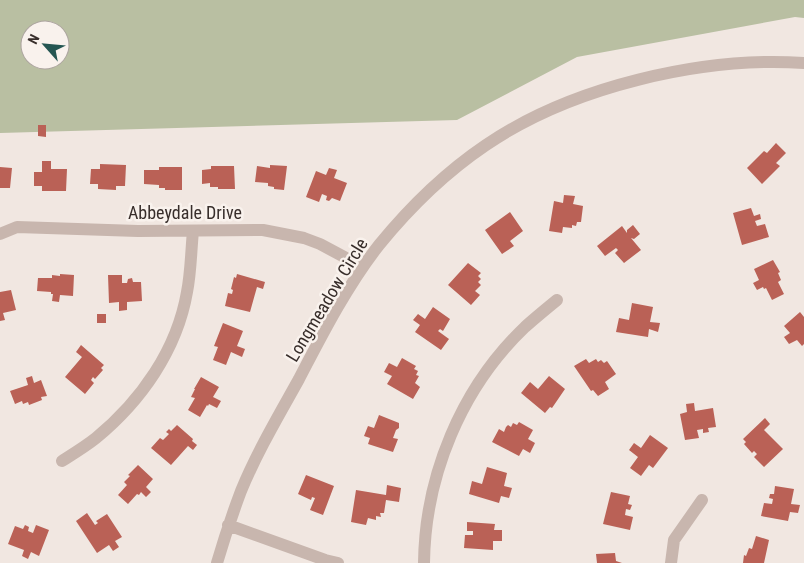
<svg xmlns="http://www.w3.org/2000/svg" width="804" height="563" font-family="'Roboto Condensed',sans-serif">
	<rect width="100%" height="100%" fill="#f1e7e1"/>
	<!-- green -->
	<path fill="#b9bfa2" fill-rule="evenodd" d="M0,0H804V18L795,17L577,57L457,120L0,133ZM30,30H60V60H30Z"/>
	<!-- building -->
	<path fill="#ba6156" d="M38,125H46V137L38,136Z
		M776,143L786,153L776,163L780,166L762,184L747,168L764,151L767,153Z
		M42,161H51V169H67L66,191H42V186H34V172H42Z
		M100,164L126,165L125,186H116V190L98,189V184H90L91,169H100Z
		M270,165L287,166L284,190L274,189V187L268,186V183L255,182L257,166L270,168Z
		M211,166H234L235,189H218V187H210V183L202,184V170L211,169Z
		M0,167L12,168L10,188H0Z
		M159,167H182V190H165V188H159V185L144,184V170H159Z
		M329,168L337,170L334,178L347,183L340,201L332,198L329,201L326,200L327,196L322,194L319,202L306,197L316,171L326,175Z
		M564,195L575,196L573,204L583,206L581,222H577L576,226L572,225V228L563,227L562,233L549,231L554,201L563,203Z
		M751,208L754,216L760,214L761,219L755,221L757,226L765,224L769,237L742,245L733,213Z
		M510,212L523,231L510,241L514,246L502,254L485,230Z
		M633,225L640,234L634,239L631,238L641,250L624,263L615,253L618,250L616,248L605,256L597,246L622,226L627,233V230Z
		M773,260L780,272L778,273L781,280L778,282L784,294L772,300L766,288L764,289L763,287L757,290L753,283L759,280L754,269Z
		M468,263L481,273L478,276L481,279L478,282L481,285L475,291L480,295L471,305L448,285Z
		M60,274L74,275L73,296L60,295L59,302L52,301L53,294H51V292L37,291L38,278H52V275L60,276Z
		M237,274L265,282L263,289L257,287L250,312L225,306L228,293L232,294L233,290L231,289L234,277L236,278Z
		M108,275H122V283H127L128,279L132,278L133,282H141L142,301L127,302V310L119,311V302L109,303Z
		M11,290L16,310L3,313L5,320L0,321V292Z
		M632,303L653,307L650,322L660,323L658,332L649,329L648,337L616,332L619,318L629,320Z
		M433,307L450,319L443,331L440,329L438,331L449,339L441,350L415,332L420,325L413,320L418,314L425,319Z
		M800,312L804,317V344L802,346L797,340L789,344L784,337L790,333L784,326Z
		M97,314H106V323H97Z
		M223,323L243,331L237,346L245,349L242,357L231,352L226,365L213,360L218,347L214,346Z
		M81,345L104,365L101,368L103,370L95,379L93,377L91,380L94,383L85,394L65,377L82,357L76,352Z
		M402,358L416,366L414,369L418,371L416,375L419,376L415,383L420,387L413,399L387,384L392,376L384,372L389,363L397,367Z
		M586,359L589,363L596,359L598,362L601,360L604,363L607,361L616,374L605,382L609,389L598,396L593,390L591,391L574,366Z
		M32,376L34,383L41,380L47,396L41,397L42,400L29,405L28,402L23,404L22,401L15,404L10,391L28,385L26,378Z
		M549,376L565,389L552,408L550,407L545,413L521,393L530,382L538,389Z
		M201,377L219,387L213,397L221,401L217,408L209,404L208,406L207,405L200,417L188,410L195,398L191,397L195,389H194Z
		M694,403L695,411L713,408L716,427L708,428L709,432L703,433V429L697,430L699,438L685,440L680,414L687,412L686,404Z
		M379,415L399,423V428L396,430L393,438L398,439L393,452L368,444L370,438L364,436L368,426L374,428Z
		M765,418L770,424L764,430L783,449L764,467L754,457L757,454L754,451L752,453L744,444L746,442L743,439Z
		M519,422L533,430L528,439L535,443L530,453L523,449L519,456L492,442L499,429L504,432L506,427L508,425L511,427L513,423L517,425Z
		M177,425L193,439L192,441L197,445L193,450L188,446L171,465L151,448L160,438L163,440L169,434L166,432L169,429L171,431Z
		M650,435L668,448L653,468L649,465L641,476L630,468L638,457L629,450L634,443L641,448Z
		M138,465L153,479L146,487L151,492L146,497L141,492L139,495L137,494L128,504L118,495L127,485L124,482L130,476L128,475Z
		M487,467L507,473L504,486L512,488L509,498L501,496L499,503L469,494L472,481L482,484Z
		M306,475L334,486L323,515L310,510L315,498L312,497L311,500L298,494Z
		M387,485L401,488L399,502L386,500L384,513H380L381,517L376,516V520L368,518L366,525L351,522L356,490L386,495Z
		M775,486L794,489L791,504L800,505L798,513L790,512L788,521L761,516L764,503L772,504L773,499L769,498L770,494H774Z
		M611,492L630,496L628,504L632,505L630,510L626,509L625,515L633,517L630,530L603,524Z
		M87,513L95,525L98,523L96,521L107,514L122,537L115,541L119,547L113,551L109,545L97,553L76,521Z
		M467,522L495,524L494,530H502V541H493V550L464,548L465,535H473V531H467Z
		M25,525L29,527L28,531L33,533L36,525L49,530L39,556L31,552L28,559L22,556L24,550L8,544L15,526L23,529Z
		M756,536L769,540L764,563H743L744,555L746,556L749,548L752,549Z
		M615,553L616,561L622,563H597L596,554Z"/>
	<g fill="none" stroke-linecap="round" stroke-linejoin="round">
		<!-- street -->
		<path stroke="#c8b6ae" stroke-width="12" d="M0,234L17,227L138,231L263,230L304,238L320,244L363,267
			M62,461C73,454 86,446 96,438C141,401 177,350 187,292C191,272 191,251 193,231
			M228,525L325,560L338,563
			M217,563C224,539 232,515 241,491C257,452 279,415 299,379C323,333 347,286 379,245C410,207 446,172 486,145C571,87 702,56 804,63
			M424,563C425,476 461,388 525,327C535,318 546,309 557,300
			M671,563L674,540L702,500"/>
	</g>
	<g text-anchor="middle" stroke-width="5" stroke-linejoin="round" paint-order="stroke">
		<!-- street labels -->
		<g font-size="18" fill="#382e2b" stroke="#f9f2ed">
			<text x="185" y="219">Abbeydale Drive</text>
			<text transform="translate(327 300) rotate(-59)" y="6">Longmeadow Circle</text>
		</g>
	</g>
	<!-- north arrow -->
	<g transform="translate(45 45) rotate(297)"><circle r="24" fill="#f9f2ed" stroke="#aca49f"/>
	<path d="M0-4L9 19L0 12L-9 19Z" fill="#255652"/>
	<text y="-8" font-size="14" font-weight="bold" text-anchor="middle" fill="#382e2b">N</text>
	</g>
</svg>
